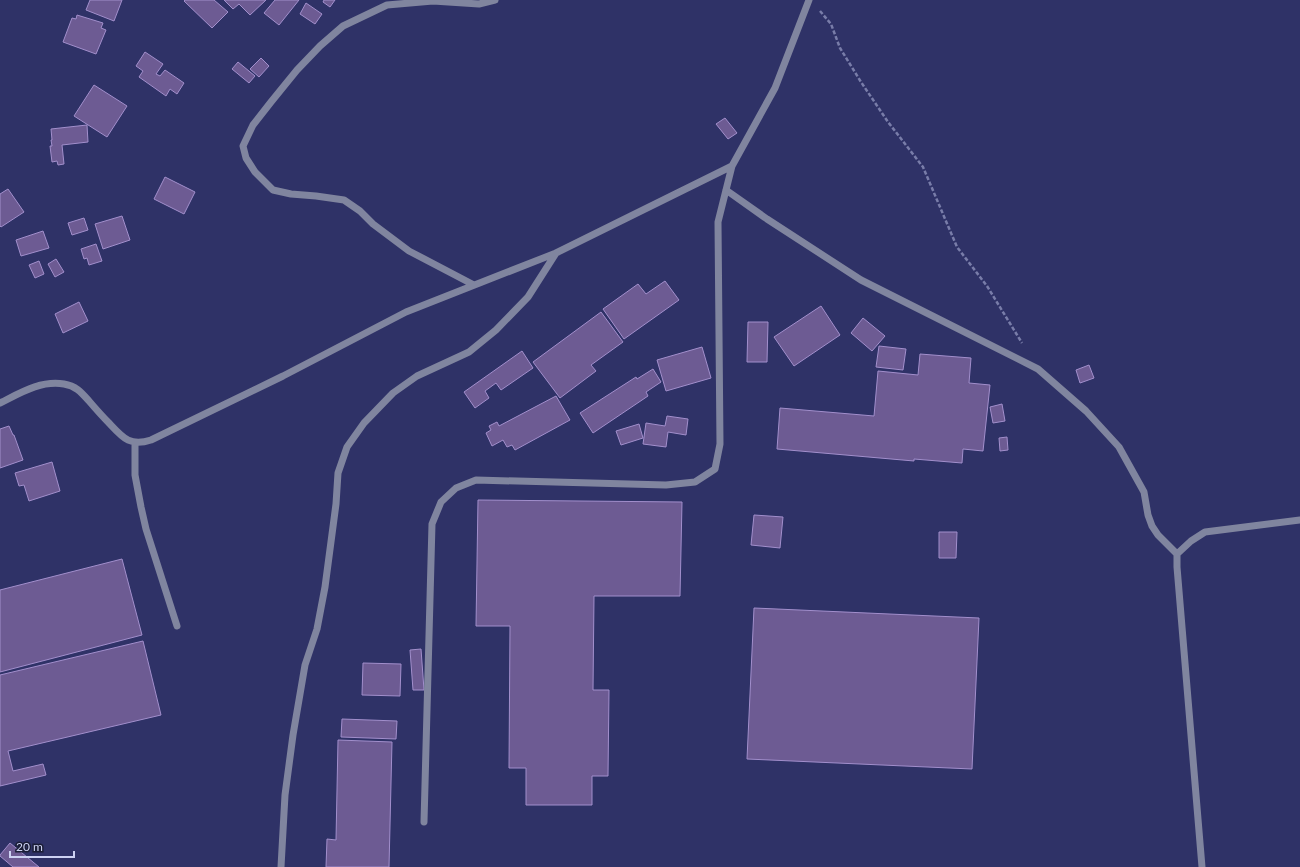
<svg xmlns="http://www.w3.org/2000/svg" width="1300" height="867" font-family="Lato,sans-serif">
	<rect width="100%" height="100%" fill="#2f3267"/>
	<!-- building -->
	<path fill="#6d5b93" stroke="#a28fcc" d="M90,0H122L114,21L86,10Z
		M185,0H214L228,12L212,28L184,1Z
		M224,0H266L250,15L239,4L233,9Z
		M275,0H299L279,25L264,13Z
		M324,0H335L330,7L323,2Z
		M306,3L322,14L315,24L300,14Z
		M77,15L103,23L101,28L106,30L96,54L63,42L72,18L76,19Z
		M145,52L163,64L156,74L160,76L165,70L184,83L177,94L170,89L166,96L139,77L143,71L136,66Z
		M261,58L269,66L259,77L250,69Z
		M238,62L255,76L249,83L232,69Z
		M94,85L127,106L107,137L74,116Z
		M725,118L737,133L728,139L716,124Z
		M87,125L88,142L62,145L64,164L58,165L57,161L52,162L50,146H52L51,140H52L51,129Z
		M165,177L195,192L184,214L154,199Z
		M8,189L24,212L1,227L0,226V194Z
		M122,216L130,240L103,249L95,224Z
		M84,218L88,230L72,235L68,223Z
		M43,231L49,248L21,256L16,240Z
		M96,244L102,261L89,265L87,258L84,259L81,249Z
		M56,259L64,272L55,277L48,264Z
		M39,261L44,274L35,278L29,265Z
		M665,281L679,300L624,339L603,309L638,284L646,294Z
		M79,302L88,321L63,333L55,314Z
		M821,306L840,335L794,366L774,337Z
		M601,312L623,342L591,365L596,371L560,398L533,362Z
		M863,318L885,336L872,351L851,333Z
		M748,322H768L767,362H747Z
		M879,346L906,349L903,370L876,367Z
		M702,347L711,378L666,391L657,360Z
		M522,351L533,368L501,390L496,383L485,391L489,398L475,408L464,392Z
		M920,354L971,358L969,383L990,385L983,451L963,449L962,463L914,459V461L777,449L780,408L874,416L878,371L918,375Z
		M1089,365L1094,378L1080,383L1076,370Z
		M653,369L661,382L646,392L648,396L593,433L580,413L636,377L637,379Z
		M556,396L570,420L515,450L512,445L507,447L503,440L492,446L486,433L491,430L489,426L497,422L499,426Z
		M1002,404L1005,421L993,423L990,407Z
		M667,416L688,419L686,435L668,432L666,447L643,444L646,423L665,426Z
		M639,424L643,438L621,445L616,431Z
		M9,426L13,435H14L23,460L0,468V429Z
		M1007,437L1008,450L1000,451L999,438Z
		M52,462L60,491L29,501L24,485L19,486L15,473Z
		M478,500L682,502L680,596H594L593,690H609L608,776H592V805H526V768H509L510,626H476Z
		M754,515L783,517L780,548L751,545Z
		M939,532H957L956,558H939Z
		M122,559L142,635L0,672V590Z
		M754,608L979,618L972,769L747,759Z
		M143,641L161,715L8,751L13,771L43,764L46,775L0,786V675Z
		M421,649L424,690H413L410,650Z
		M363,663L401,664L400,696L362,695Z
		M342,719L397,721L396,739L341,737Z
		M338,740L392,742L389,867H326L327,839L336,840Z
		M10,843L39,867H13L0,856V855Z"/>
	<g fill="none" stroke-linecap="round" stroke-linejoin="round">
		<!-- path -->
		<path stroke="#797da9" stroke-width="2.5" stroke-dasharray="4 2" stroke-linecap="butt" d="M820,11L831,24L840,48L861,82L888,122L923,167L957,247L987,286L1022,343"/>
		<!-- minor -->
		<path stroke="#80859f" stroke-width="7" d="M726,190L767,219L861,280L1038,369L1086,411L1119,447L1144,492L1148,515L1152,526L1158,535L1177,554
			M474,285L409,251L373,224L360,211L344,200L316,196L291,194L273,190L255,172L246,158L243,146L253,125L271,102L297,70L320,46L343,26L387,5L433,1L479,4L495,0
			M0,403C20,393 41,380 64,384C76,386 81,392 89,401C95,408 102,416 109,423C123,438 130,447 151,440L283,376L406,312L556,253L732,166
			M135,443V475L141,507L146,529L177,626
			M424,822L432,524L441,502L456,488L476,480L666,485L695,482L715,469L720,444L718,222L732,166L775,88L809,0
			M281,867L285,795L293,735L305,665L317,629L325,587L336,504L338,473L347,447L364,423L393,393L417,376L469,352L496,330L528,297L556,253
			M1202,867L1177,567V554L1191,541L1205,532L1300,520"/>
	</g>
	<!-- scale -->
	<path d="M10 851v6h64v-6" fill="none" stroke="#cdd2f3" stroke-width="2"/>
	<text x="16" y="851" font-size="12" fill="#cdd2f3" stroke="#1b1e36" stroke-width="3" paint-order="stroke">20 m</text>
</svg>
